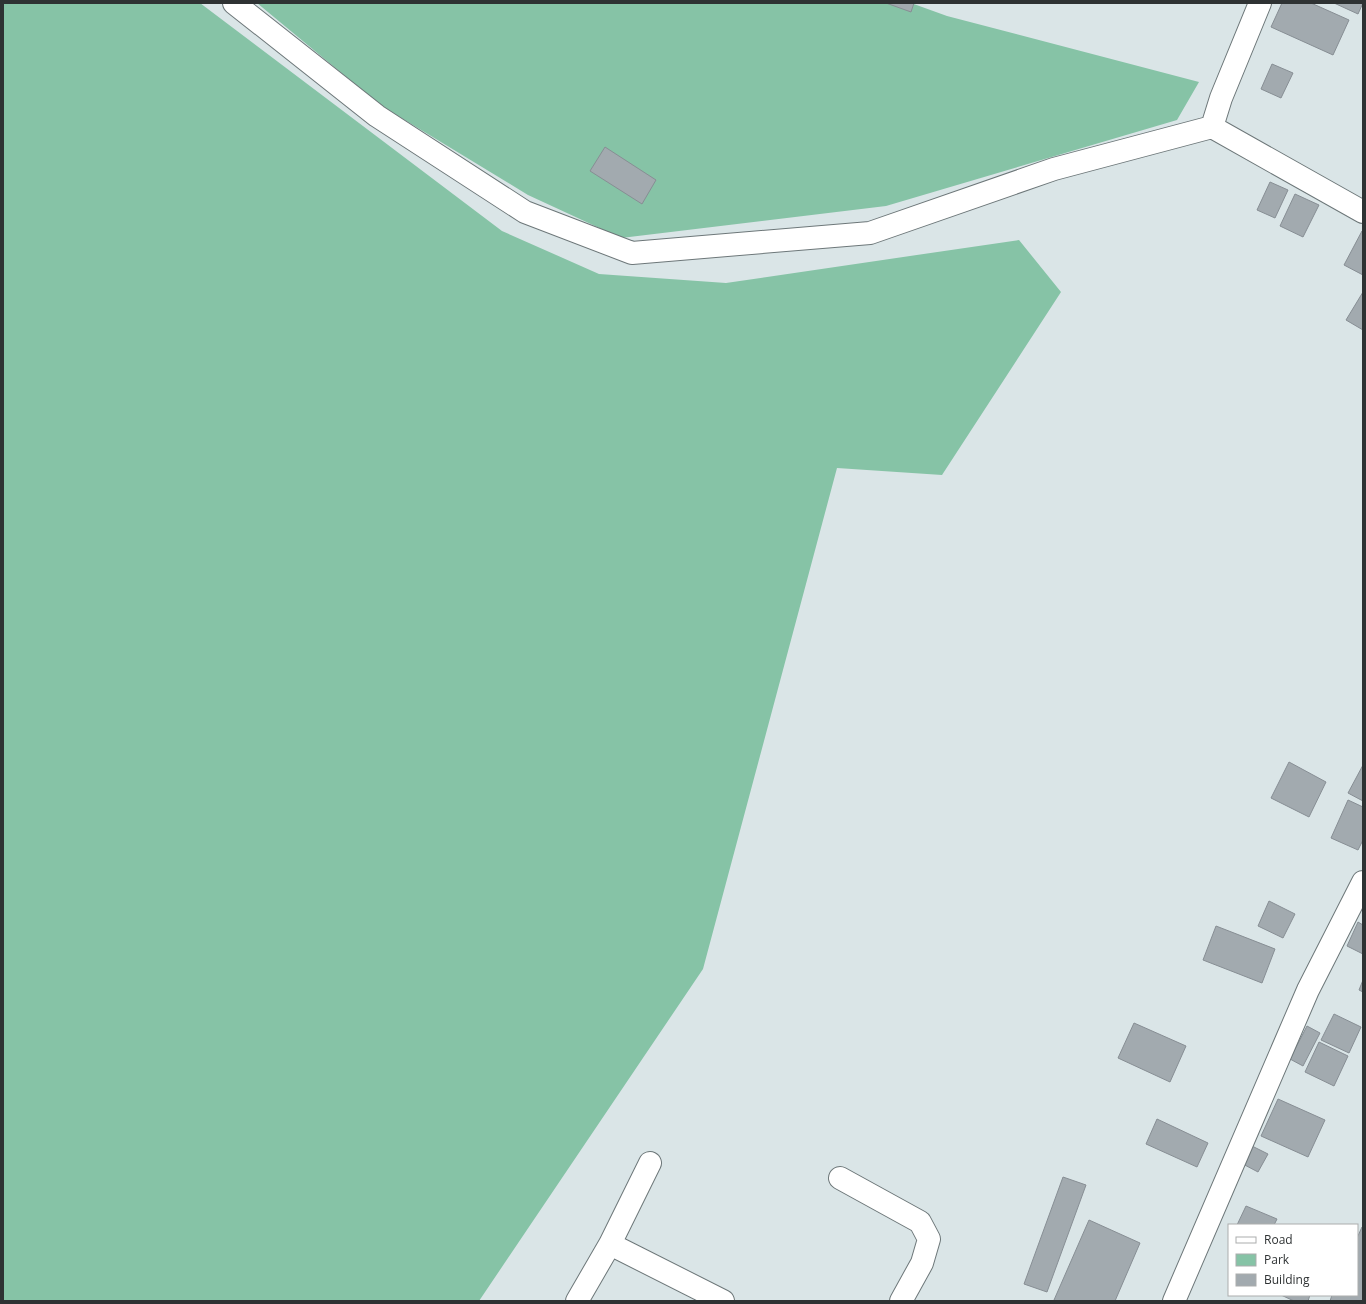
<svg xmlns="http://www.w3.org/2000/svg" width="1366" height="1304" font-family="'Open Sans',sans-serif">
	<rect width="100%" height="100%" fill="#dae5e7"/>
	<!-- green -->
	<path fill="#86c3a6" d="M3,3H200L502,231L599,274L726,283L1019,240L1061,292L942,475L837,468L703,969L479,1301H3Z
		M257,3H911L947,16L1199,82L1177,120L886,206L621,238L528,195L380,105Z"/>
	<!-- building -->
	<path fill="#a2aaaf" stroke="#878e94" d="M886,3H914L911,12Z
		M1282,3H1311L1349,20L1333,55L1271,27Z
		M1334,3H1363L1358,14Z
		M1272,64L1293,73L1281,98L1261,89Z
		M605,147L656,180L642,204L590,171Z
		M1270,182L1288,190L1275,218L1257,210Z
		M1295,194L1319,205L1303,237L1280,226Z
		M1362,231H1363V275L1344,265Z
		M1363,292V330L1346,320Z
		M1289,762L1326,782L1309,817L1271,798Z
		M1363,765V801L1348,793Z
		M1348,800L1363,807V840L1358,850L1331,838Z
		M1269,901L1295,914L1283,938L1258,926Z
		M1358,922L1363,925V954L1347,946Z
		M1216,926L1275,949L1262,983L1203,960Z
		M1363,980V992L1359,990Z
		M1334,1014L1361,1027L1349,1053L1321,1040Z
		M1134,1023L1186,1046L1170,1082L1118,1058Z
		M1307,1026L1320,1033L1303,1066L1290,1059Z
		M1319,1042L1348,1056L1334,1086L1305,1072Z
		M1278,1099L1325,1120L1308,1157L1261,1136Z
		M1157,1119L1208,1143L1197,1167L1146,1144Z
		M1250,1145L1268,1154L1258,1172L1241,1163Z
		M1063,1177L1086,1185L1047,1292L1024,1284Z
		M1246,1206L1277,1219L1274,1225H1237Z
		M1089,1220L1140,1243L1115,1301H1057L1054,1300Z
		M1362,1227L1363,1228V1301H1330L1332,1295H1357V1238Z
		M1281,1295H1310L1308,1301H1294Z"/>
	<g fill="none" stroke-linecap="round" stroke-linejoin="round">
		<defs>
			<path id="street" d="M234,3L377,116L525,212L632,253L870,233L1054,169L1212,127
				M1260,3L1221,98L1212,127L1363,212
				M840,1178L920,1222L929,1239L922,1263L901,1301
				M610,1244L723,1301
				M577,1301L610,1244L650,1163
				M1174,1301L1308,990L1363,882"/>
		</defs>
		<!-- street casing -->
		<use href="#street" stroke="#6d7779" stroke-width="24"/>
		<!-- street -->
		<use href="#street" stroke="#fff" stroke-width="22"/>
	</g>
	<!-- border -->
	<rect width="1366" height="1304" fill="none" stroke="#2e3233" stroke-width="8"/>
	<!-- legend -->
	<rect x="1228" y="1224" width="130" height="72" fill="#ffffff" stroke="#abadad"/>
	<rect x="1236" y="1237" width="20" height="6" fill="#ffffff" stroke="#abadad"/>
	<text x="1264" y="1244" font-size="12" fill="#2e3233">Road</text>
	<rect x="1236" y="1254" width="20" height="12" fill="#86c3a6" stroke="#abadad"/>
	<text x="1264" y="1264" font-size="12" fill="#2e3233">Park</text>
	<rect x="1236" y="1274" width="20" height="12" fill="#a2aaaf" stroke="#abadad"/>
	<text x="1264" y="1284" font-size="12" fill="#2e3233">Building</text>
</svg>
